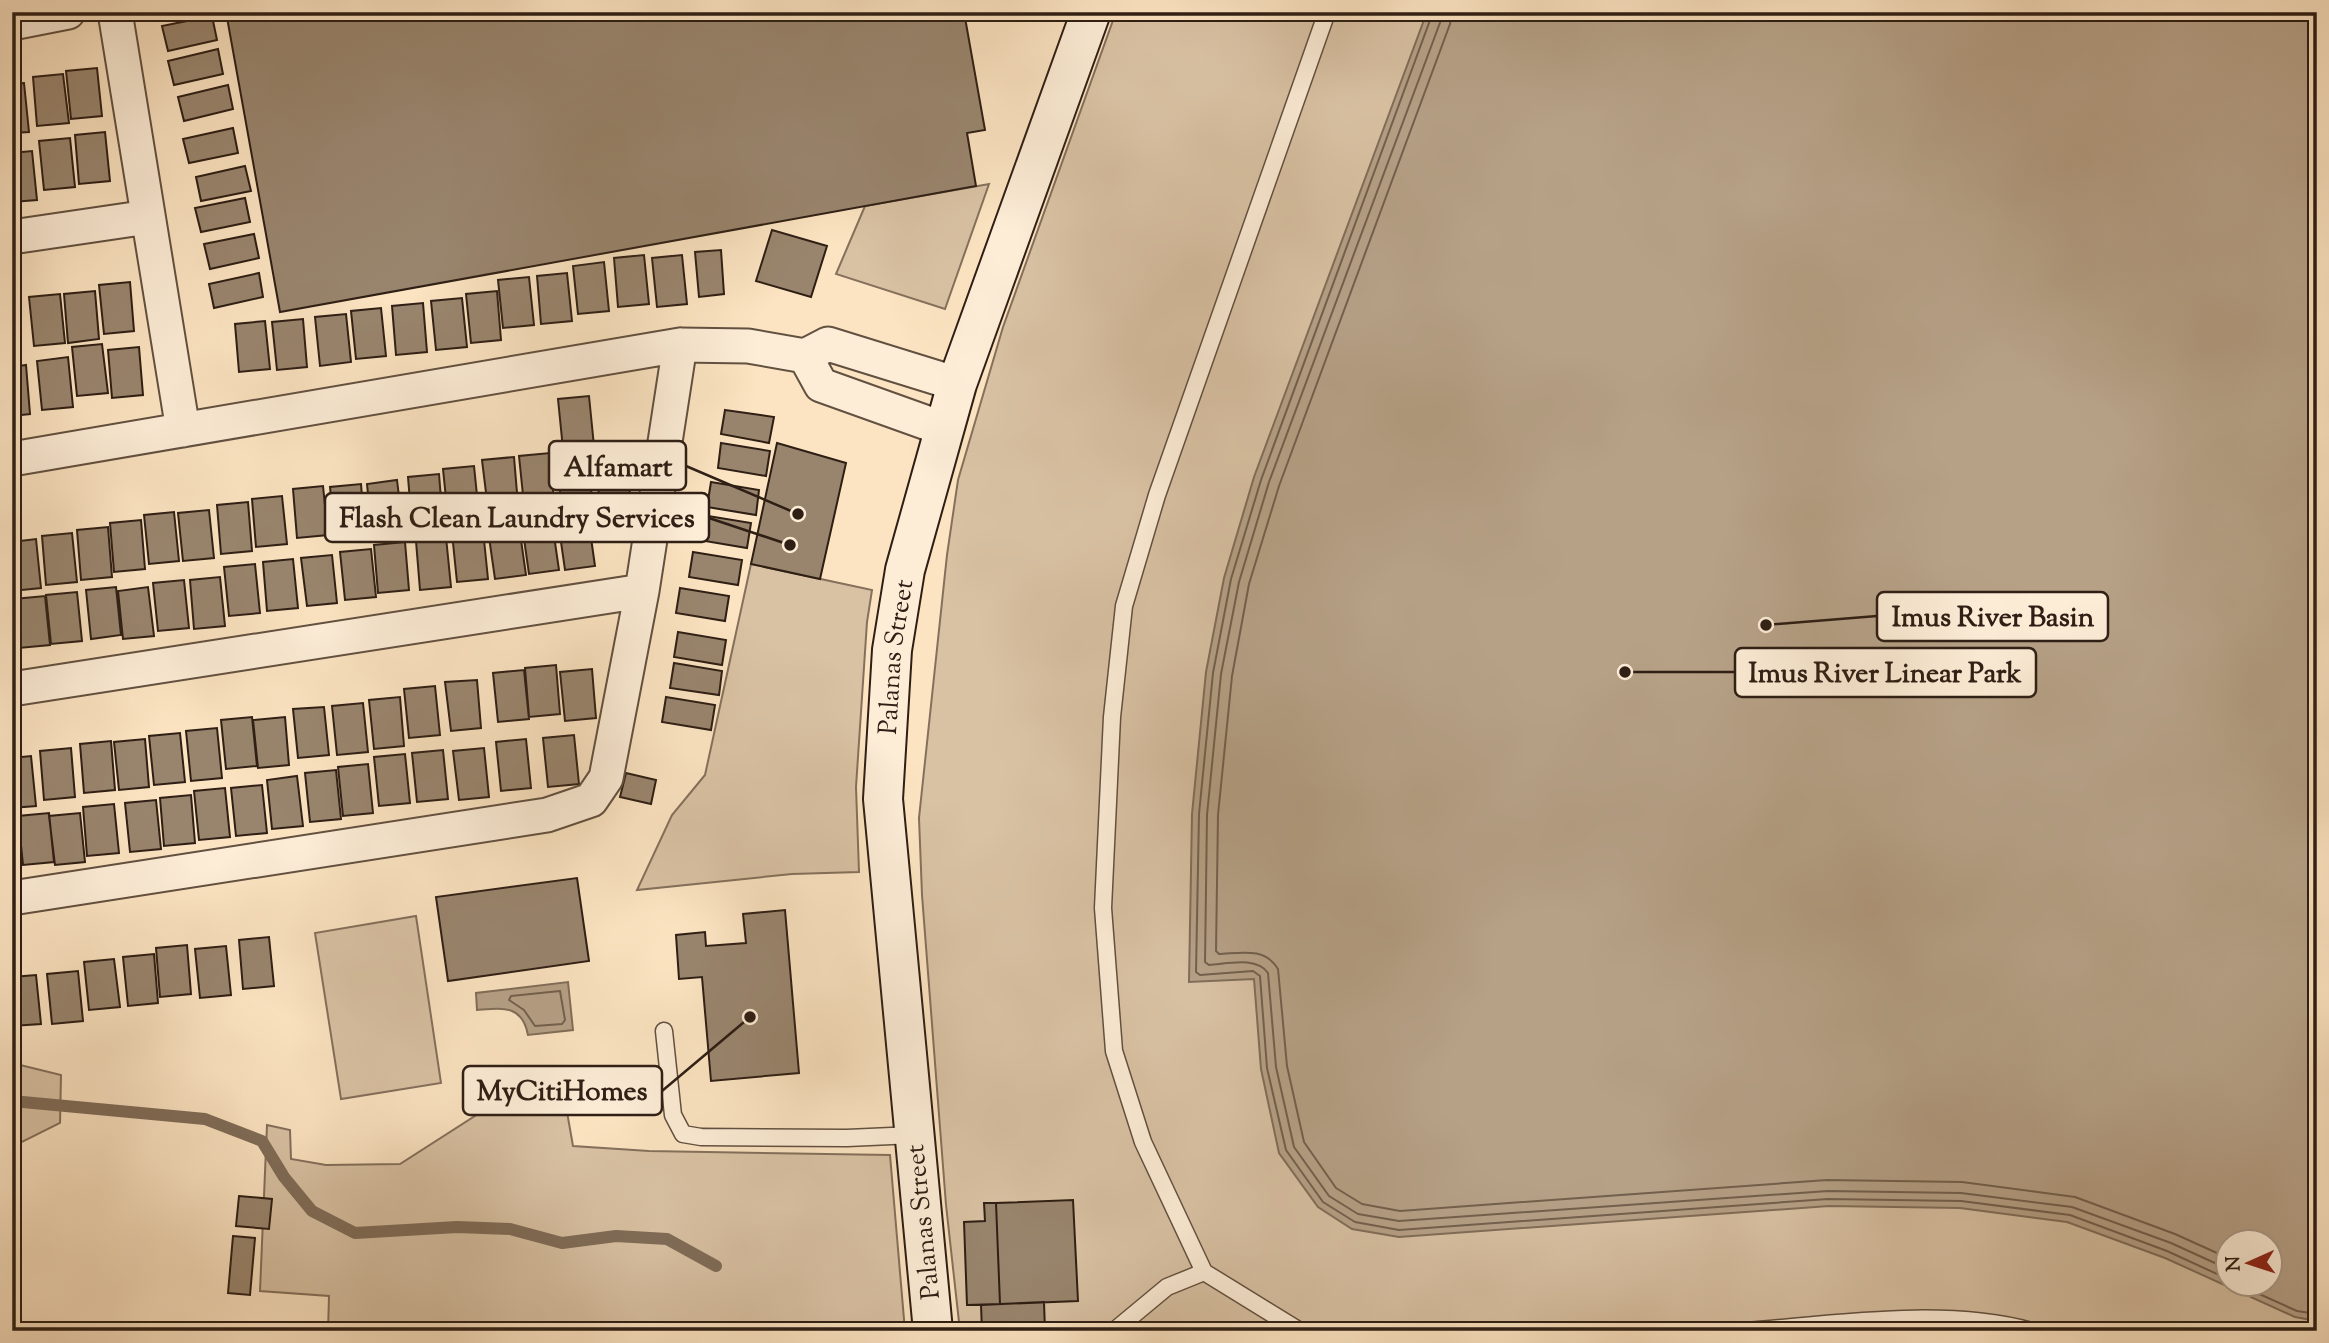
<svg xmlns="http://www.w3.org/2000/svg" width="2329" height="1343" font-family="'Sorts Mill Goudy',serif">
	<rect width="100%" height="100%" fill="#fce4c2"/>
	<filter id="stains"><feTurbulence type="fractalNoise" baseFrequency=".00286" numOctaves="4"/><feColorMatrix values="0 0 0 0 .2 0 0 0 0 .09 0 0 0 0 .02 0 0 0 .5 -.17"/></filter>
	<radialGradient id="worn" r=".72"><stop offset=".6" stop-color="#630" stop-opacity="0"/><stop offset="1" stop-color="#630" stop-opacity=".3"/></radialGradient>
	<!-- green -->
	<path fill="#d9c2a4" stroke="#84705c" stroke-width="2" fill-rule="evenodd" d="M1116,12H2317V1331H960L946,1205L922,895L919,818L947,555L958,480L1003,327ZM2228,1242H2270V1284H2228Z
		M989,184L945,309L836,274L865,206Z
		M751,564L872,590L867,622L856,787L859,872L792,874L637,890L672,815L705,775Z
		M416,916L441,1083L341,1099L315,933Z
		M12,1063L61,1075L60,1123L12,1147Z
		M564,1095L573,1146L649,1151L890,1155L905,1331H328L329,1296L260,1291L267,1125L290,1130L291,1159L326,1165L400,1164L489,1107Z"/>
	<!-- water -->
	<path fill="#b6a187" stroke="#806d59" stroke-width="2" fill-rule="evenodd" d="M1427,12H2317V1321L2295,1317L2165,1258L2067,1222L1960,1208L1829,1206L1399,1237L1352,1229L1318,1207L1279,1153L1261,1069L1254,979L1189,982L1192,814L1206,672L1224,578L1254,477ZM2228,1242H2270V1284H2228Z
		M568,982L573,1030L528,1035C522,1004 502,1008 477,1010L476,993Z"/>
	<g fill="none" stroke-linecap="round" stroke-linejoin="round">
		<!-- shore -->
		<path stroke="#72604e" stroke-width="2" d="M1433,12L1261,480L1231,579L1213,673L1199,814L1196,972L1200,975L1253,971L1260,976L1267,1068L1286,1150L1323,1202L1355,1222L1399,1230L1828,1199L1961,1201L2070,1215L2167,1251L2228,1279
			M1442,12L1441,20L1269,482L1239,582L1221,674L1207,815L1205,962L1209,965C1227,964 1256,956 1268,973L1276,1067L1294,1147L1329,1196L1358,1214L1399,1221L1828,1191L1961,1193L2072,1207L2171,1243L2228,1269
			M1452,12L1450,24L1279,486L1249,584L1232,676L1218,815L1216,951L1219,954C1241,953 1265,947 1278,969L1287,1066L1304,1142L1336,1188L1362,1204L1400,1211L1827,1180L1962,1182L2075,1197L2175,1234L2228,1258
			M560,991L565,1020L562,1024L535,1026L524,1010L509,1000L511,996Z
			M2237,1284L2297,1311L2317,1314"/>
		<!-- stream -->
		<path stroke="#806d59" stroke-width="12" d="M12,1101L205,1119L262,1141L284,1177L312,1211L355,1233L457,1227L510,1229L562,1243L616,1236L667,1239L716,1266"/>
	</g>
	<!-- building -->
	<path fill="#99856e" stroke="#2e1e14" stroke-width="2" d="M226,12H964L985,130L967,133L976,186L280,312Z
		M212,16L217,40L168,51L162,26Z
		M218,49L223,74L174,85L168,61Z
		M97,68L102,116L71,119L66,71Z
		M63,74L69,123L37,126L33,77Z
		M24,83L29,132L12,133V84Z
		M228,85L233,109L184,121L178,97Z
		M233,128L238,153L189,163L183,139Z
		M105,132L110,181L79,184L75,135Z
		M70,138L75,187L44,190L39,141Z
		M32,151L37,200L12,202V153Z
		M245,166L251,191L201,201L196,177Z
		M245,198L250,222L201,232L195,208Z
		M772,230L827,246L811,297L756,281Z
		M254,234L259,258L210,269L204,244Z
		M721,250L724,294L699,297L695,252Z
		M644,255L649,304L618,307L614,258Z
		M682,255L687,304L657,307L652,258Z
		M604,262L609,311L578,314L573,266Z
		M259,273L263,297L214,308L209,284Z
		M567,273L572,321L541,324L537,276Z
		M529,277L534,325L503,328L498,280Z
		M130,282L134,331L104,334L99,285Z
		M95,291L99,339L68,343L64,294Z
		M497,291L501,340L471,343L466,294Z
		M60,294L65,343L34,346L29,297Z
		M462,298L467,347L436,350L431,301Z
		M423,303L427,352L396,355L392,306Z
		M381,308L386,356L356,359L351,311Z
		M346,314L351,362L320,366L315,317Z
		M303,319L307,367L277,370L272,322Z
		M265,321L270,369L239,372L235,324Z
		M102,344L108,393L77,396L72,347Z
		M139,347L143,395L112,398L108,350Z
		M68,357L73,407L42,410L37,361Z
		M26,365L30,414L12,416V367Z
		M589,396L594,446L563,449L558,399Z
		M725,410L774,417L769,443L721,434Z
		M721,443L770,451L766,476L718,468Z
		M777,443L846,463L820,579L751,564Z
		M626,445L630,494L599,497L595,448Z
		M588,451L592,500L561,503L557,454Z
		M550,453L554,502L524,505L519,456Z
		M514,457L518,505L488,509L482,460Z
		M474,466L479,515L448,518L443,469Z
		M439,474L443,523L412,526L408,477Z
		M397,480L403,530L372,533L367,484Z
		M711,482L759,490L756,515L707,507Z
		M361,484L365,533L335,536L330,487Z
		M323,486L328,535L297,538L293,489Z
		M282,496L287,544L256,547L252,499Z
		M248,502L252,551L221,554L217,505Z
		M209,510L214,558L183,561L178,513Z
		M174,512L179,561L149,564L144,515Z
		M702,515L751,523L747,548L699,540Z
		M588,517L595,566L565,570L558,521Z
		M141,520L145,569L114,572L110,523Z
		M552,522L559,570L529,574L522,525Z
		M519,526L526,575L495,579L488,530Z
		M108,527L112,577L81,580L77,530Z
		M483,530L488,579L457,582L452,533Z
		M72,533L77,582L46,585L42,536Z
		M446,537L451,587L420,590L416,541Z
		M36,539L41,588L12,591V542Z
		M405,542L409,590L378,593L374,545Z
		M371,549L376,597L345,600L340,552Z
		M693,552L742,560L738,585L689,577Z
		M332,555L337,603L307,606L301,558Z
		M293,559L298,608L267,611L263,562Z
		M255,564L260,613L229,616L224,567Z
		M220,577L225,626L194,629L190,580Z
		M184,580L189,628L158,631L153,583Z
		M116,587L121,635L91,639L86,590Z
		M148,587L154,636L123,639L118,591Z
		M680,588L729,596L725,621L676,613Z
		M77,592L82,641L51,644L46,595Z
		M45,596L50,645L19,648L14,599Z
		M678,632L726,640L722,665L674,657Z
		M674,663L722,671L719,695L670,688Z
		M556,665L560,714L529,717L525,668Z
		M592,669L596,718L565,721L560,672Z
		M524,670L529,719L498,722L493,673Z
		M477,680L481,728L451,731L445,682Z
		M435,686L440,735L409,738L404,689Z
		M400,697L404,746L374,749L369,700Z
		M666,697L715,705L711,730L662,722Z
		M363,703L368,752L337,755L332,706Z
		M324,707L329,755L298,758L293,709Z
		M252,717L257,766L226,769L221,720Z
		M285,717L289,765L258,768L253,720Z
		M217,728L222,778L191,781L186,731Z
		M180,733L185,782L154,785L149,736Z
		M574,735L579,784L548,787L543,738Z
		M145,739L149,787L119,790L114,742Z
		M526,739L531,788L501,791L496,742Z
		M111,741L115,790L84,793L80,744Z
		M71,748L75,797L44,800L40,751Z
		M484,748L489,797L459,800L453,751Z
		M443,750L448,799L417,802L412,753Z
		M405,754L410,803L379,806L374,757Z
		M31,756L36,806L12,808V758Z
		M368,764L373,813L343,816L338,767Z
		M336,770L341,819L310,822L305,773Z
		M626,773L656,780L651,804L620,797Z
		M297,776L303,826L272,829L267,780Z
		M262,785L267,833L236,836L231,788Z
		M225,788L230,837L199,840L194,791Z
		M191,795L195,843L164,846L160,798Z
		M156,800L161,849L130,852L125,803Z
		M114,804L119,853L87,856L83,807Z
		M49,813L54,862L23,865L18,816Z
		M80,813L85,862L55,865L49,816Z
		M577,878L589,961L448,981L436,897Z
		M785,910L799,1073L711,1081L702,977L679,979L676,935L705,932L706,946L746,943L743,914Z
		M269,937L274,986L243,989L239,940Z
		M187,945L191,994L160,997L156,948Z
		M226,946L231,995L200,998L195,949Z
		M154,954L158,1003L128,1006L123,957Z
		M114,959L120,1007L89,1010L84,962Z
		M78,971L83,1021L52,1024L47,974Z
		M36,975L41,1024L12,1026V977Z
		M239,1196L272,1199L269,1229L236,1226Z
		M1073,1200L1078,1301L1000,1304L996,1203Z
		M984,1203H996L1000,1304L967,1305L964,1222L985,1221Z
		M233,1236L255,1238L250,1295L228,1293Z
		M1044,1302L1045,1331H982L981,1305Z"/>
	<g fill="none" stroke-linecap="round" stroke-linejoin="round">
		<defs>
			<path id="service" d="M664,1031L673,1115L683,1134L701,1137L847,1138L914,1135
				M1204,1272L1143,1142L1114,1051L1103,908L1112,717L1124,606L1157,495L1327,12
				M1114,1331L1167,1287L1204,1272L1300,1331
				M1746,1331C1834,1324 1946,1307 2031,1331"/>
			<path id="minor" d="M115,12L183,430
				M12,23L68,12
				M12,237L148,217
				M805,356L821,385L944,429
				M12,459L680,345L748,346L805,356L828,344L957,384
				M12,689L642,591
				M12,898L547,815L591,800L606,778L642,591L680,345"/>
			<g id="secondary">
				<path id="s1" d="M933,1331L883,799L892,650L905,570L957,384L1091,12"/>
			</g>
		</defs>
		<!-- service casing -->
		<use href="#service" stroke="#625040" stroke-width="19"/>
		<!-- minor casing -->
		<use href="#minor" stroke="#625040" stroke-width="37"/>
		<!-- secondary casing -->
		<use href="#secondary" stroke="#2e1e14" stroke-width="42"/>
		<!-- service -->
		<use href="#service" stroke="#fdedd7" stroke-width="16"/>
		<!-- minor -->
		<use href="#minor" stroke="#fdedd7" stroke-width="33"/>
		<!-- secondary -->
		<use href="#secondary" stroke="#fdedd7" stroke-width="38"/>
	</g>
	<g text-anchor="middle" stroke-width="5" stroke-linejoin="round" paint-order="stroke">
		<!-- street labels -->
		<g font-size="26" fill="#2e1e14" stroke="#fdedd7">
			<text dy="9" stroke="none"><textPath href="#s1" startOffset="677">Palanas Street</textPath></text>
			<text transform="translate(922 1222) rotate(-96)" y="9">Palanas Street</text>
		</g>
	</g>
	<!-- callouts -->
	<path fill="none" stroke="#2e1e14" stroke-width="2.5" d="M798 514L686 466M790 545L709 518M1766 625L1877 616M1625 672L1735 672M750 1017L662 1091"/>
	<g fill="#2e1e14" stroke="#fdedd7" stroke-width="2.5">
		<circle cx="798" cy="514" r="7"/>
		<circle cx="790" cy="545" r="7"/>
		<circle cx="1766" cy="625" r="7"/>
		<circle cx="1625" cy="672" r="7"/>
		<circle cx="750" cy="1017" r="7"/>
	</g>
	<g fill="#fdedd7" stroke="#2e1e14" stroke-width="2.5">
		<rect x="549" y="441" width="137" height="49" rx="7"/>
		<rect x="325" y="493" width="384" height="49" rx="7"/>
		<rect x="1877" y="592" width="231" height="49" rx="7"/>
		<rect x="1735" y="648" width="301" height="49" rx="7"/>
		<rect x="463" y="1066" width="199" height="49" rx="7"/>
	</g>
	<g font-size="28" text-anchor="middle" font-weight="bold" fill="#2e1e14">
		<text x="618" y="476">Alfamart</text>
		<text x="517" y="527">Flash Clean Laundry Services</text>
		<text x="1993" y="626">Imus River Basin</text>
		<text x="1885" y="682">Imus River Linear Park</text>
		<text x="562" y="1100">MyCitiHomes</text>
	</g>
	<!-- margin -->
	<rect width="2329" height="1343" fill="none" stroke="#fce4c2" stroke-width="42"/>
	<rect x="14" y="14" width="2301" height="1315" fill="none" stroke="#2e1e14" stroke-width="3.5"/>
	<rect x="21" y="21" width="2287" height="1301" fill="none" stroke="#2e1e14" stroke-width="2"/>
	<!-- north arrow -->
	<g transform="translate(2249 1263) rotate(267)"><circle r="33" fill="#fdedd7" stroke="#aa9a89" stroke-width="2"/>
	<path d="M0-5L12 26L0 18L-12 26Z" fill="#8f2418"/>
	<text y="-10" font-size="19" font-weight="bold" text-anchor="middle" fill="#2e1e14">N</text>
	</g>
	<rect width="100%" height="100%" filter="url(#stains)"/>
	<rect width="100%" height="100%" fill="url(#worn)"/>
</svg>
